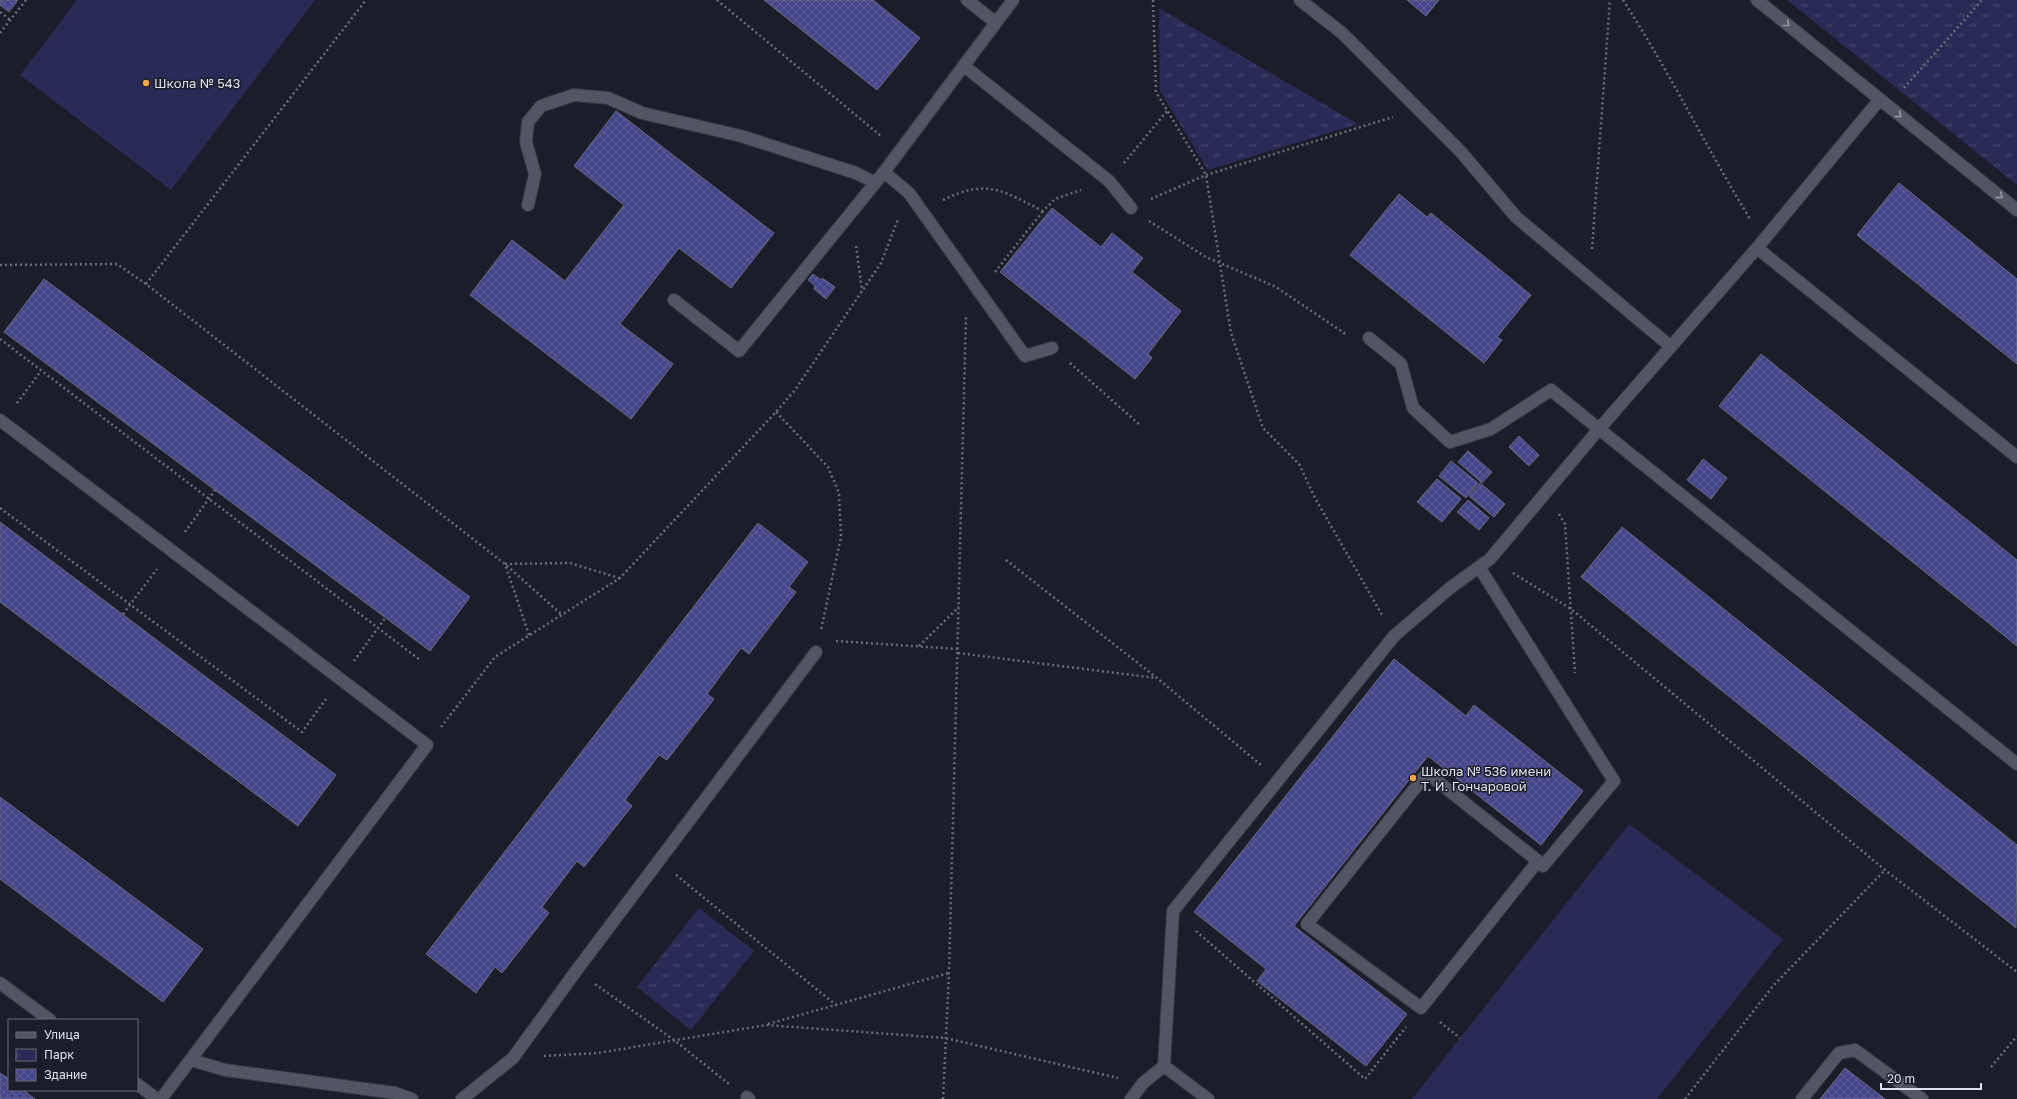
<svg xmlns="http://www.w3.org/2000/svg" width="2017" height="1099" font-family="'Golos Text',sans-serif">
	<defs>
		<pattern id="park-tufts" width="24" height="20" patternUnits="userSpaceOnUse"><rect width="24" height="20" fill="#292a55"/><path d="M3 7l-1-3M5 7V3M7 7l1-3M15 17l-1-3M17 17v-4M19 17l1-3" fill="none" stroke="#48496e"/></pattern>
		<pattern id="building-cross-hatch" width="8" height="8" patternUnits="userSpaceOnUse"><rect width="8" height="8" fill="#45458a"/><path d="M0 0l8 8M0 8l8-8" fill="none" stroke="#5f609b"/></pattern>
	</defs>
	<rect width="100%" height="100%" fill="#1c1d2a"/>
	<!-- park -->
	<path fill="url(#park-tufts)" d="M1787,0H2017V185Z
		M1159,8L1358,124L1208,170L1160,91Z
		M699,908L754,951L691,1030L637,987Z"/>
	<!-- pitch -->
	<path fill="#292a55" d="M77,0H315L171,190L20,75Z
		M1629,824L1783,939L1657,1099H1412Z"/>
	<!-- building -->
	<path fill="url(#building-cross-hatch)" stroke="#686a7a" d="M0,0H18L9,12L0,5Z
		M764,0H873L920,38L877,90Z
		M1407,0H1439L1426,16Z
		M616,111L774,233L731,288L679,248L620,324L673,364L631,419L470,295L512,240L565,281L624,205L574,166Z
		M1899,183L2017,279V364L1857,235Z
		M1399,194L1427,217L1431,213L1531,295L1497,337L1502,340L1484,363L1350,255Z
		M1052,208L1101,247L1112,233L1143,258L1132,272L1181,311L1148,354L1152,358L1135,379L1000,272Z
		M813,274L821,280L822,278L835,287L826,299L814,289L815,286L808,280Z
		M44,279L470,597L430,651L4,332Z
		M1761,354L2017,560V646L1719,406Z
		M1519,436L1539,455L1529,466L1509,447Z
		M1468,451L1492,472L1482,483L1458,462Z
		M1703,459L1727,478L1711,499L1687,480Z
		M1451,461L1478,483L1466,498L1439,476Z
		M1437,479L1461,499L1442,522L1417,502Z
		M1480,483L1505,504L1494,517L1469,496Z
		M1468,500L1489,518L1479,530L1457,512Z
		M0,522L336,775L298,826L0,602Z
		M758,523L808,562L789,587L796,592L749,654L741,648L707,694L714,699L667,760L659,755L625,800L632,806L584,867L577,861L542,907L549,913L502,973L495,967L476,993L426,954Z
		M1622,527L2017,845L2016,928L1581,577Z
		M1394,659L1466,716L1474,705L1583,791L1541,845L1428,756L1294,926L1407,1014L1366,1066L1257,981L1266,969L1194,912Z
		M0,797L203,949L163,1002L0,879Z
		M1845,1068L1885,1099H1820Z
		M0,1073L9,1079V1090H23L35,1099H0Z"/>
	<g fill="none" stroke-linecap="round" stroke-linejoin="round">
		<defs>
			<path id="minor" d="M967,0L995,22
				M1300,0L1342,33L1461,152L1516,217L1670,346
				M1757,0L2017,210
				M964,66L1109,181L1131,208
				M1880,99L1757,248L1599,429L2017,764
				M884,172L909,193L1025,356L1052,348
				M528,205L535,174L526,142L528,122L541,106L574,95L608,98L642,113L741,136L856,173L874,182
				M1757,248L2017,457
				M674,300L739,351L884,172L1013,0
				M0,420L427,745L161,1099
				M1479,567L1614,781L1543,866L1538,861L1427,773L1307,924L1421,1008L1538,861
				M0,983L50,1020
				M191,1060L225,1070L395,1093L412,1099
				M1164,1066L1173,911L1394,636L1450,588L1490,559L1599,429L1551,390L1491,429L1450,442L1413,408L1401,364L1369,338
				M137,1084L157,1099
				M747,1097L749,1099
				M462,1099L513,1058L576,971L816,652
				M1131,1099L1143,1083L1164,1066L1208,1099
				M1802,1099L1839,1053L1855,1050L1922,1099"/>
		</defs>
		<!-- minor casing -->
		<use href="#minor" stroke="#373742" stroke-width="14"/>
		<!-- path -->
		<path stroke="#6c6d79" stroke-width="2.5" stroke-dasharray="2 3" stroke-linecap="butt" d="M717,0L881,136
			M1153,0L1156,92L1206,175L1231,333L1263,428L1299,464L1315,498L1382,615
			M1623,0C1669,71 1706,147 1750,219
			M0,12L10,20
			M0,33L26,0
			M1904,88L1982,0
			M1124,163L1167,111
			M1151,199L1206,175L1393,117
			M943,200C988,178 1002,191 1043,211L1055,199L1081,190
			M1149,221L1206,257L1276,287L1347,335
			M856,246L862,291
			M1592,249L1610,0
			M0,265L117,264L146,284L505,564L561,614
			M995,272L1043,211
			M146,284L366,0
			M0,339L420,660
			M1070,363L1140,425
			M17,403L41,371
			M776,412L828,467L839,493L841,537L821,630
			M0,508L302,732L326,699
			M1559,514L1565,524L1575,673
			M185,532L215,490
			M1006,560L1157,678L1261,765
			M1513,573L1571,609L1885,870L2017,972
			M123,614L157,569
			M529,635L505,564L570,563L619,578
			M836,641L958,649
			M919,646L959,607
			M958,653L1156,678
			M354,661L386,617
			M441,727L495,657L620,578L776,412L795,390L881,263L898,219
			M676,875L836,1005
			M1196,931L1365,1079L1406,1027
			M595,984L674,1040L729,1084
			M1440,1022L1460,1038
			M768,1024L949,973
			M544,1056L598,1053L766,1025L945,1038L1118,1078
			M1991,1067L2017,1036
			M943,1099L949,973L966,316
			M1685,1099L1773,986L1885,870"/>
		<!-- minor -->
		<use href="#minor" stroke="#535564" stroke-width="12"/>
	</g>
	<!-- one-way arrows -->
	<defs><path id="oneway-chevron" d="M-2-3.5L2.5 0L-2 3.5" fill="none" stroke-width="1.6" stroke-linecap="round" stroke-linejoin="round"/></defs>
	<g stroke="#999aa7">
		<use href="#oneway-chevron" transform="translate(1787 24) rotate(39)"/>
		<use href="#oneway-chevron" transform="translate(1899 115) rotate(39)"/>
		<use href="#oneway-chevron" transform="translate(2000 196) rotate(39)"/>
	</g>
	<!-- markers -->
	<g fill="#f1a640" stroke="#1c1d2a" stroke-width="1.5">
		<circle cx="146" cy="83" r="4"/>
		<circle cx="1413" cy="778" r="4"/>
	</g>
	<g text-anchor="middle" stroke-width="3" stroke-linejoin="round" paint-order="stroke">
		<!-- poi labels -->
		<g font-size="13" fill="#dfe0ea" stroke="#1c1d2a" text-anchor="start">
			<text x="154" y="88">Школа № 543</text>
			<text x="1421" y="776">Школа № 536 имени<tspan x="1421" dy="15">Т. И. Гончаровой</tspan></text>
		</g>
	</g>
	<!-- legend -->
	<rect x="8" y="1019" width="130" height="72" fill="#1c1d2a" stroke="#6a6b77"/>
	<rect x="16" y="1032" width="20" height="6" fill="#535564" stroke="#6a6b77"/>
	<text x="44" y="1039" font-size="12" fill="#dfe0ea">Улица</text>
	<rect x="16" y="1049" width="20" height="12" fill="url(#park-tufts)" stroke="#6a6b77"/>
	<text x="44" y="1059" font-size="12" fill="#dfe0ea">Парк</text>
	<rect x="16" y="1069" width="20" height="12" fill="url(#building-cross-hatch)" stroke="#6a6b77"/>
	<text x="44" y="1079" font-size="12" fill="#dfe0ea">Здание</text>
	<!-- scale -->
	<path d="M1881 1083v6h100v-6" fill="none" stroke="#dfe0ea" stroke-width="2"/>
	<text x="1887" y="1083" font-size="12" fill="#dfe0ea" stroke="#1c1d2a" stroke-width="3" paint-order="stroke">20 m</text>
</svg>
